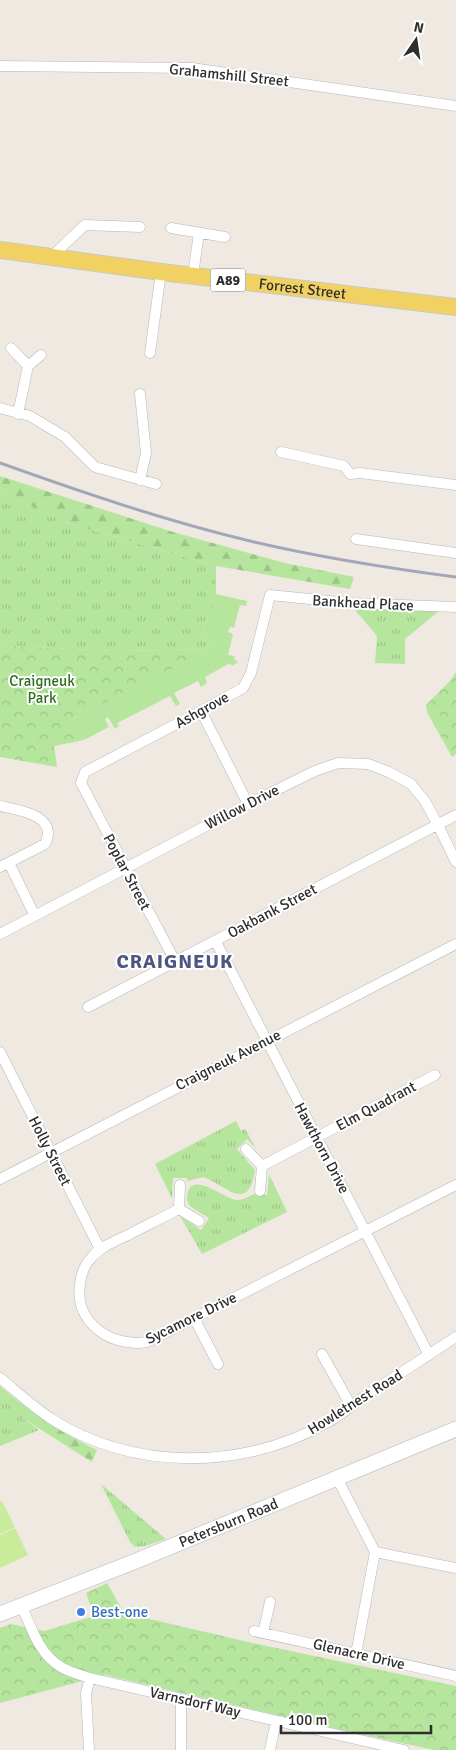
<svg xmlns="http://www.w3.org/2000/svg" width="456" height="1750" font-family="Signika,sans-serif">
	<defs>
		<pattern id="grass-tufts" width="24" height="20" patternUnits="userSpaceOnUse" patternTransform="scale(1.25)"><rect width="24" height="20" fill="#b6e59e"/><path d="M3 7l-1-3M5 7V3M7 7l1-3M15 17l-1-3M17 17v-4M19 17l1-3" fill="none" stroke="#9dc588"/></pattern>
		<pattern id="forest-firs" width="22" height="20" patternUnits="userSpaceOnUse" patternTransform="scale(1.25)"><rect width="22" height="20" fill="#b6e59e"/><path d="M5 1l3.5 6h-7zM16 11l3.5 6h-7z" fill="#9dc588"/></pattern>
		<pattern id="park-crowns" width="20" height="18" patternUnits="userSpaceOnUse" patternTransform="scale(1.25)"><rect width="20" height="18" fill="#b6e59e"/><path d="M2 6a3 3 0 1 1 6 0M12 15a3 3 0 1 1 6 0" fill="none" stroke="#9dc588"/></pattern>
	</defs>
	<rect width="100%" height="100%" fill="#efe9e1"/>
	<!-- grass -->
	<path fill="url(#grass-tufts)" d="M0,492L71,524L216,566V594L213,609L209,608L202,639L214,647L211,649L117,651L9,646L0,644Z
		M349,603L444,607L405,639V664L375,663L377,636Z
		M236,1121L241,1131L245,1129L256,1148L247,1139L237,1149L255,1170C249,1213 227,1187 204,1177L187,1181V1178H173L172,1198L155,1164Z
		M269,1174L287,1212L202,1254L180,1216L201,1230L209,1218C202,1213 187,1208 187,1198C188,1167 224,1199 237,1200C244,1200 247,1197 252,1195C256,1193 263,1195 267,1195Z
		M0,1393L24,1419L39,1430L0,1446Z
		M101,1484L166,1539L145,1546L135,1547L130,1542Z"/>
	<!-- forest -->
	<path fill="url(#forest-firs)" d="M0,476L173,532L285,563L354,577L350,589L216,566L71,524L0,492Z
		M0,1386C29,1412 62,1433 97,1450L92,1462L24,1419L0,1393Z"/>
	<!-- park -->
	<path fill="url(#park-crowns)" d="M0,644L9,646L117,651L211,649L73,719L84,740L54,746L57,767L0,757Z
		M456,672V754L452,757L427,712L426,705L450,681Z
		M107,1583L124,1613L248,1642L456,1686V1750H434L324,1726L105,1675L0,1703V1628L11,1624L44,1631L94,1616L86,1593Z"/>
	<!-- garden -->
	<path fill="#b6e59e" d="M216,594L247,601L246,606L240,605L234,628L230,627L228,632L233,634L228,655L235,656L234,659L238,662L232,666L230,663L205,677L207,683L201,687L198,681L174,693L180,704L176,706L170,696L117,723L119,726L115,729L108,717L105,719L109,727L84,740L73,719L214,647L202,639L209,608H213Z"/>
	<!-- pitch -->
	<path fill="#c9ec9a" d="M2,1501L15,1527L0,1534V1502Z
		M15,1528L28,1555L0,1568V1535Z"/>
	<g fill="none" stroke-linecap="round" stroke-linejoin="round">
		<defs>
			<path id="street" d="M0,66L192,68L456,106
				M171,228L225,237
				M51,257L85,225L140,227
				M193,275L199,233
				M11,348L28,366
				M150,353L161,272
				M140,394L146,453L140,480
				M0,408L30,416L65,437L95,467L156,484
				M18,414L28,366L41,355
				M281,452L344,466L350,474L360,473L456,485
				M356,539L456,553
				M201,711L248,804
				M0,806C18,810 59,815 45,844L0,867
				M9,863L35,916
				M0,934L248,804L315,771L338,763L368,764L389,772L411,784L425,801L438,825L456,862
				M216,942L429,1355
				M175,961L81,783L85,772L201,711L243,688L251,673L270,595L349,603L456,607
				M88,1007L456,815
				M0,1052L100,1249
				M246,1149L262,1166
				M0,1179L456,944
				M180,1185L179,1209C162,1218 145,1226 128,1235C116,1241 101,1246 92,1257C85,1264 81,1274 80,1284C74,1323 112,1348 147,1342L456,1185
				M260,1191L262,1166L435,1075
				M179,1209L199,1221
				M194,1318L218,1364
				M322,1354L351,1406
				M0,1378C16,1391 32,1406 50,1418C134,1472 245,1470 330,1421C342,1414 353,1405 364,1397C395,1377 425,1357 456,1337
				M337,1478L375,1552L356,1654
				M375,1552L456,1568
				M21,1605C32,1628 38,1653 61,1667C69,1672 81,1675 90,1678L404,1750
				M254,1631L456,1676
				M263,1633L270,1602
				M89,1750L86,1693L90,1678
				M181,1750V1699
				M270,1750L276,1721"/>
			<g id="secondary">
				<path id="s1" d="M0,1614L131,1563L456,1429"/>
			</g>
			<g id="primary">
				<path id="s2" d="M0,250L161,272L456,307"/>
			</g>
		</defs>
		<!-- street casing -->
		<use href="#street" stroke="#b4b7c1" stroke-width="11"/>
		<!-- secondary casing -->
		<use href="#secondary" stroke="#b4b7c1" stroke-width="16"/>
		<!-- primary casing -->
		<use href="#primary" stroke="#c9c9c9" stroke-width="18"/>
		<!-- street -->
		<use href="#street" stroke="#fff" stroke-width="10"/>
		<!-- secondary -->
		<use href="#secondary" stroke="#fff" stroke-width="15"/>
		<!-- primary -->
		<use href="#primary" stroke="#f2d163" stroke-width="16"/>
		<!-- rail -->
		<path stroke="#a3a6b8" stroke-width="3" d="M0,463C81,492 166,521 250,541C318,557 387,568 456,577"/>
	</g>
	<!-- markers -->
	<circle fill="#3f7fe0" stroke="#fff" stroke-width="2" cx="81" cy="1612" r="5"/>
	<g text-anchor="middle" stroke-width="4" stroke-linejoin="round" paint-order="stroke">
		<!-- shield labels -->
		<rect fill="#fff" stroke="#6d6d6d" stroke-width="1" x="210.5" y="268.5" width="35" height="23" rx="4"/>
		<g font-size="14" font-weight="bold" fill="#2e2e2e">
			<text x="228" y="285">A89</text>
		</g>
		<!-- street labels -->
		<g font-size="15" fill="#2e2e2e" stroke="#fff">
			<text transform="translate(229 75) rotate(6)" y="5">Grahamshill Street</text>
			<text dy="5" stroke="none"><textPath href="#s2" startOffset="305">Forrest Street</textPath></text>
			<text transform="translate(363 603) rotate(3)" y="5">Bankhead Place</text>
			<text transform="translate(202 710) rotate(-29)" y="5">Ashgrove</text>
			<text transform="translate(242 807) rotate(-27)" y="5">Willow Drive</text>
			<text transform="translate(127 872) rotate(62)" y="5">Poplar Street</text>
			<text transform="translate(272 911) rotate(-28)" y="5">Oakbank Street</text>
			<text transform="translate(228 1060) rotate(-27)" y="5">Craigneuk Avenue</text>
			<text transform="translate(376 1106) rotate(-28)" y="5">Elm Quadrant</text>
			<text transform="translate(322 1148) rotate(62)" y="5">Hawthorn Drive</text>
			<text transform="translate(50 1151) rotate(63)" y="5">Holly Street</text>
			<text transform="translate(191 1318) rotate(-26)" y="5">Sycamore Drive</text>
			<text transform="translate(355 1402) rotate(-32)" y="5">Howletnest Road</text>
			<text dy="5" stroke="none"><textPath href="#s1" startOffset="246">Petersburn Road</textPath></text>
			<text transform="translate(359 1654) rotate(13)" y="5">Glenacre Drive</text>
			<text transform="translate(195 1702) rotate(13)" y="5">Varnsdorf Way</text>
		</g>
		<!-- park labels -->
		<g font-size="15" fill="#2c6e1b" stroke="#fff">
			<text x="42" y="686">Craigneuk<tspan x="42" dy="17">Park</tspan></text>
		</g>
		<!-- shop labels -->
		<g font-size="15" fill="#366cbe" stroke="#fff" text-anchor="start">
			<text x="91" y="1617">Best-one</text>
		</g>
		<!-- district labels -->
		<g font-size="20" font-weight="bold" letter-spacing="1" fill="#4d5680" stroke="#fff">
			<text x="175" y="968">CRAIGNEUK</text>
		</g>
	</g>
	<!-- north arrow -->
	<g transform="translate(416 40) rotate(13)" stroke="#ffffff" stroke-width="4" paint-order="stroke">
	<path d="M0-4L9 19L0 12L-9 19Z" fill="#2e2e2e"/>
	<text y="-8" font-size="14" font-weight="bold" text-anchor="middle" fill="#2e2e2e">N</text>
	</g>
	<!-- scale -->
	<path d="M281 1725v8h150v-8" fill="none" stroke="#2e2e2e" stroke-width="2.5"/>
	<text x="288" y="1725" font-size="15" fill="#2e2e2e" stroke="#ffffff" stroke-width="4" paint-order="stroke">100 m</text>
</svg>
